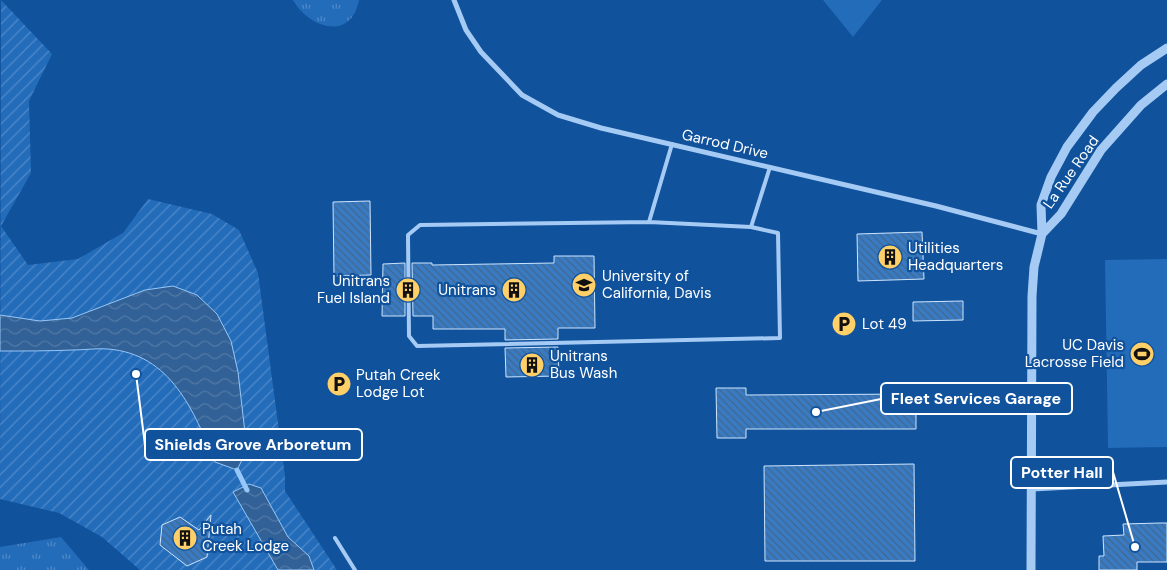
<svg xmlns="http://www.w3.org/2000/svg" width="1167" height="570" font-family="'DM Sans',sans-serif">
	<defs>
		<pattern id="grass-tufts" width="24" height="20" patternUnits="userSpaceOnUse" patternTransform="scale(1.25)"><rect width="24" height="20" fill="#236cba"/><path d="M3 7l-1-3M5 7V3M7 7l1-3M15 17l-1-3M17 17v-4M19 17l1-3" fill="none" stroke="#4f89c8"/></pattern>
		<pattern id="garden-furrows" width="10" height="10" patternUnits="userSpaceOnUse" patternTransform="scale(1.25)"><rect width="10" height="10" fill="#236cba"/><path d="M-1 1l2-2M0 10L10 0M9 11l2-2" fill="none" stroke="#4f89c8"/></pattern>
		<pattern id="water-waves" width="16" height="10" patternUnits="userSpaceOnUse" patternTransform="scale(1.25)"><rect width="16" height="10" fill="#326197"/><path d="M0 5q4-4 8 0t8 0" fill="none" stroke="#5179a7"/></pattern>
		<pattern id="building-back-hatch" width="6" height="6" patternUnits="userSpaceOnUse" patternTransform="scale(1.25)"><rect width="6" height="6" fill="#397bc3"/><path d="M-1 5l2 2M0 0l6 6M5-1l2 2" fill="none" stroke="#42668d"/></pattern>
	</defs>
	<rect width="100%" height="100%" fill="#10529c"/>
	<!-- grass -->
	<path fill="url(#grass-tufts)" d="M293,0H359C351,42 309,28 293,0Z
		M61,537L89,570H0V547Z"/>
	<!-- park -->
	<path fill="#236cba" d="M823,0H882L853,37Z
		M1167,259V447L1108,448L1105,260Z"/>
	<!-- garden -->
	<path fill="url(#garden-furrows)" d="M1,0L52,54L29,101L31,173L1,226L28,265L78,259L123,233L148,199L212,214L239,230L258,273L285,476V491L337,570H140L102,537L59,513L0,499Z"/>
	<!-- water -->
	<path fill="url(#water-waves)" stroke="#96c7f8" d="M173,286L197,295L217,314L231,341L238,372L247,450L237,470L215,462C194,411 171,354 108,349C97,348 85,350 73,350C49,351 24,351 0,351V315L40,321L72,318L145,290Z
		M249,484L261,488L288,537L309,556L314,570H278L233,492Z"/>
	<g fill="none" stroke-linecap="round" stroke-linejoin="round">
		<!-- stream -->
		<path stroke="#96c7f8" stroke-width="5" d="M237,470L247,490"/>
	</g>
	<!-- building -->
	<path fill="url(#building-back-hatch)" stroke="#cde5fe" d="M370,201L371,275L334,276L333,202Z
		M922,232L924,279L858,281L857,234Z
		M554,256H594L595,328H558V339L505,340V329H433V316H413L412,263H432V265L554,263Z
		M405,263V316H382L383,264Z
		M963,301V320L913,321V302Z
		M558,347L559,376L506,377L505,348Z
		M716,388H746V395L916,394V429H746V438H717Z
		M914,464L915,561H765L764,466Z
		M211,515L207,557L187,566L160,545L162,525L180,517L199,530Z
		M1160,523H1167V562H1137V570H1099V556H1104L1103,536L1124,535L1123,524Z"/>
	<g fill="none" stroke-linecap="round" stroke-linejoin="round">
		<!-- service -->
		<path stroke="#a5cbf5" stroke-width="4" d="M649,222L751,227L778,233L780,338L417,346L409,336L408,235L420,225Z
			M649,222L672,144
			M751,227L770,167
			M335,538L355,570"/>
		<!-- minor -->
		<path stroke="#a5cbf5" stroke-width="5" d="M454,0L466,30L481,52L522,95L558,115L601,128L936,206L1042,234
			M1032,489L1167,482"/>
		<!-- tertiary -->
		<path stroke="#a5cbf5" stroke-width="9" d="M1042,234L1061,214L1101,150L1141,105L1167,84
			M1031,570L1032,296L1034,267L1042,234L1041,205L1051,177L1067,147L1093,112L1116,88L1141,65L1167,48"/>
	</g>
	<!-- icons -->
	<defs>
		<symbol id="building-disc" viewBox="-11 -11 22 22"><circle r="9.5" fill="#ffcf68" stroke="#10529c"/><path d="M-4-6H4V6H1V3H-1V6H-4ZM-2.5-4.3h1.7v1.8h-1.7ZM.8-4.3h1.7v1.8H.8ZM-2.5-1h1.7V.8h-1.7ZM.8-1h1.7V.8H.8Z" fill="#111"/></symbol>
		<symbol id="university-disc" viewBox="-11 -11 22 22"><circle r="9.5" fill="#ffcf68" stroke="#10529c"/><path d="M0-5L7-2L0 1L-7-2ZM-4 1L0 2.5L4 1V4Q0 6-4 4Z" fill="#111"/></symbol>
		<symbol id="parking-disc" viewBox="-11 -11 22 22"><circle r="9.5" fill="#ffcf68" stroke="#10529c"/><path d="M-3.5-5.5H1a3.5 3.5 0 0 1 0 7H-1V5.5H-3.5ZM-1-3.4V-.6H.8a1.4 1.4 0 0 0 0-2.8Z" fill="#111"/></symbol>
		<symbol id="stadium-disc" viewBox="-11 -11 22 22"><circle r="9.5" fill="#ffcf68" stroke="#10529c"/><path d="M0-5a6.5 5 0 1 0 0 10a6.5 5 0 1 0 0-10ZM-3.5-1.8h7v3.6h-7Z" fill="#111"/></symbol>
	</defs>
	<g fill-rule="evenodd">
		<use href="#building-disc" x="876" y="243" width="28" height="28"/>
		<use href="#university-disc" x="570" y="271" width="28" height="28"/>
		<use href="#building-disc" x="394" y="276" width="28" height="28"/>
		<use href="#building-disc" x="500" y="276" width="28" height="28"/>
		<use href="#parking-disc" x="830" y="310" width="28" height="28"/>
		<use href="#stadium-disc" x="1128" y="340" width="28" height="28"/>
		<use href="#building-disc" x="518" y="351" width="28" height="28"/>
		<use href="#parking-disc" x="325" y="370" width="28" height="28"/>
		<use href="#building-disc" x="171" y="524" width="28" height="28"/>
	</g>
	<g text-anchor="middle" stroke-width="4.5" stroke-linejoin="round" paint-order="stroke">
		<!-- street labels -->
		<g font-size="15" fill="#fff" stroke="#10529c">
			<text transform="translate(725 144) rotate(13)" y="5">Garrod Drive</text>
			<text transform="translate(1071 172) rotate(-55)" y="5">La Rue Road</text>
		</g>
		<!-- poi labels -->
		<g font-size="15" fill="#fff" stroke="#10529c" text-anchor="start">
			<text x="908" y="253">Utilities<tspan x="908" dy="17">Headquarters</tspan></text>
			<text x="602" y="281">University of<tspan x="602" dy="17">California, Davis</tspan></text>
			<text x="390" y="286" text-anchor="end">Unitrans<tspan x="390" dy="17">Fuel Island</tspan></text>
			<text x="496" y="295" text-anchor="end">Unitrans</text>
			<text x="862" y="329">Lot 49</text>
			<text x="1124" y="350" text-anchor="end">UC Davis<tspan x="1124" dy="17">Lacrosse Field</tspan></text>
			<text x="550" y="361">Unitrans<tspan x="550" dy="17">Bus Wash</tspan></text>
			<text x="356" y="380">Putah Creek<tspan x="356" dy="17">Lodge Lot</tspan></text>
			<text x="202" y="534">Putah<tspan x="202" dy="17">Creek Lodge</tspan></text>
		</g>
	</g>
	<!-- callouts -->
	<path fill="none" stroke="#fff" stroke-width="2" d="M816 412L881 399M136 374L145 445M1135 547L1113 472"/>
	<g fill="#fff" stroke="#10529c" stroke-width="2">
		<circle cx="816" cy="412" r="5"/>
		<circle cx="136" cy="374" r="5"/>
		<circle cx="1135" cy="547" r="5"/>
	</g>
	<g fill="#10529c" stroke="#fff" stroke-width="2">
		<rect x="881" y="383" width="191" height="31" rx="5"/>
		<rect x="145" y="429" width="217" height="31" rx="5"/>
		<rect x="1011" y="457" width="102" height="31" rx="5"/>
	</g>
	<g font-size="16" text-anchor="middle" font-weight="bold" fill="#fff">
		<text x="976" y="404">Fleet Services Garage</text>
		<text x="253" y="450">Shields Grove Arboretum</text>
		<text x="1062" y="478">Potter Hall</text>
	</g>
</svg>
